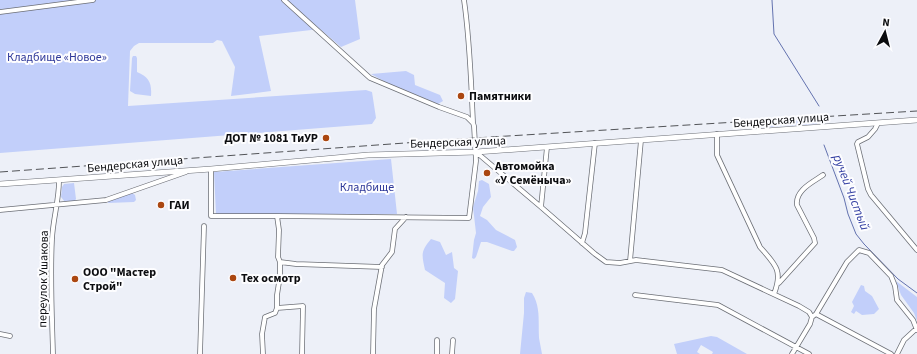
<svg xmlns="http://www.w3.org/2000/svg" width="917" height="354" font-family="'Source Sans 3',sans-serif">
	<rect width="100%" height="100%" fill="#edf0f8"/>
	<!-- green -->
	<path fill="#c2cffa" d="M0,0H355L360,39L341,47L320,29L259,36L271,91L231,96L235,67L222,41L217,40L213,43H139L134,46L130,51L128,106L366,90L372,92L376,118L372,124L0,153Z
		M133,56H136L137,58V72C149,77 152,83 151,96L135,94L130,91L132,58Z
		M406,71L414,75L415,85L440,95L443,101L438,104L389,84L371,74Z
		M802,120H814L817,124L747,128L746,126L750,124Z
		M391,159L397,214H216L214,172Z
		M482,180L489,184L491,197L483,207L480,216L487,220L496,230L515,240L517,247L514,251H512L487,242H481L476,257L474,259L472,258L474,240L476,233L473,207L478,191L479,181Z
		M74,183L76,199L74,202H65L61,197L62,187L64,184Z
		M132,193L135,195L136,200L134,202L108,203V201Z
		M431,239L440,242L446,255L452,252L454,268L458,271L455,299L451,303L444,298L445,283L425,270C422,255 420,252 431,239Z
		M896,281L917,297V321L914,313L901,295Z
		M861,285L864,286L865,291L872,296L879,309L874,314L862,315L856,311L854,314L851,312L854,306L852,302Z
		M526,292L532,293C541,307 538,322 539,338C540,343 541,349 542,354H520L524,313V298Z
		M711,336L717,337L747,354H712L713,352L701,345L697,352L700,354H677L674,344Z"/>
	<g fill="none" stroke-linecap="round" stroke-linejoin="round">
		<!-- stream -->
		<path stroke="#6372af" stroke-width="1" d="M772,0L774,34L819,106
			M824,145L844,198L848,214L856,234L864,244L898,279L917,293"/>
		<defs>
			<path id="minor" d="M464,0C470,41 471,82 473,122
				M0,12L93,0
				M878,123L875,129L868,137L858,142L857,144L868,189L871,195L917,250
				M717,134V155L760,247C776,265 783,271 774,294
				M476,152L541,207L595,254L606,262L620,263L636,260L722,270L799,306L809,312L812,317
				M211,169V216H277
				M541,207L547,147
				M0,210L106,200L186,172
				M582,243L585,233L595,143
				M630,261L641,140
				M280,262L296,264L382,267
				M779,283L815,243L814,238L797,205C795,190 813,182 823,175
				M635,295L718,305L809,354
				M277,308L303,306L302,354
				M816,314L891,354
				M0,334L10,336
				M437,340V354
				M53,354C52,316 50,277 52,239C53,219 59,200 59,181
				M200,354L204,226
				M263,354L262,334L265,317L275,313L277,308V295L280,276V262L278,257L279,230L277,216L469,218L476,161L474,126L473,123L467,117L439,107L370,78L284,0
				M373,354L374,309L382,265L392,252L395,229L406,217
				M452,354L453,340
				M792,354L810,324L812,317L816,314L847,262L859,250L869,253L891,276L895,286L897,300L913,320L917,330
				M897,354L904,340L916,329"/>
			<path id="major" d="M0,184L211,169L368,155L476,152L917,120"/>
		</defs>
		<!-- minor casing -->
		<use href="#minor" stroke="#6c6f76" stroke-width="5.5"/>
		<!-- major casing -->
		<use href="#major" stroke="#6c6f76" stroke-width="6"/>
		<!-- minor -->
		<use href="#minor" stroke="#fff" stroke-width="4"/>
		<!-- major -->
		<use href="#major" stroke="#fff" stroke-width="5"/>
		<!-- rail -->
		<path stroke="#525458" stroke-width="1" stroke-dasharray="8 4" stroke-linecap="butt" d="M0,172L475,138L917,111"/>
	</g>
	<!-- markers -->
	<g fill="#ab4711" stroke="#fdfdff" stroke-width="1.5">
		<circle cx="461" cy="96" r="4"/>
		<circle cx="326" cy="138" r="4"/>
		<circle cx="487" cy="173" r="4"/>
		<circle cx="161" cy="205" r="4"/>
		<circle cx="233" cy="278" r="4"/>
		<circle cx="75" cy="279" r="4"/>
	</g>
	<g text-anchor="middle" stroke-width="4" stroke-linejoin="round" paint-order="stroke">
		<!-- park labels -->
		<g font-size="12" fill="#2e3899" stroke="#fdfdff">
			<text x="57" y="61">Кладбище «Новое»</text>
			<text x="367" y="191">Кладбище</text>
		</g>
		<!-- poi labels -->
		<g font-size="12" font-weight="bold" fill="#0b0c0f" stroke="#fdfdff" text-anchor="start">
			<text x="469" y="100">Памятники</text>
			<text x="318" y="142" text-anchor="end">ДОТ № 1081 ТиУР</text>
			<text x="495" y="170">Автомойка<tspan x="495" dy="14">«У Семёныча»</tspan></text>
			<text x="169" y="209">ГАИ</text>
			<text x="83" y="276">ООО "Мастер<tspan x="83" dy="14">Строй"</tspan></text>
			<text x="241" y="282">Тех осмотр</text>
		</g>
		<!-- street labels -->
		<g font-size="12" fill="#0b0c0f" stroke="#fdfdff">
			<text transform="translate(781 120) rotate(-4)" y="4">Бендерская улица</text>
			<text transform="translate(458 142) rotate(-2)" y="4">Бендерская улица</text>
			<text transform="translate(135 164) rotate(-5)" y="4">Бендерская улица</text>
			<text transform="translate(43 279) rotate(-89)" y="4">переулок Ушакова</text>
		</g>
		<!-- water labels -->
		<g font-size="13" font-style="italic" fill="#3541a3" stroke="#fdfdff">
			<text transform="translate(852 192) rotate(69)" y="5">ручей Чистый</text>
		</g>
	</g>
	<!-- north arrow -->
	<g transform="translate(885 32) rotate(7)" stroke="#fdfdff" stroke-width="3" paint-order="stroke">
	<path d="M0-3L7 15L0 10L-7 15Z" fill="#0b0c0f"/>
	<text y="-6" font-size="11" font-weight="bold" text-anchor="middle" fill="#0b0c0f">N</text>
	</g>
</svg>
